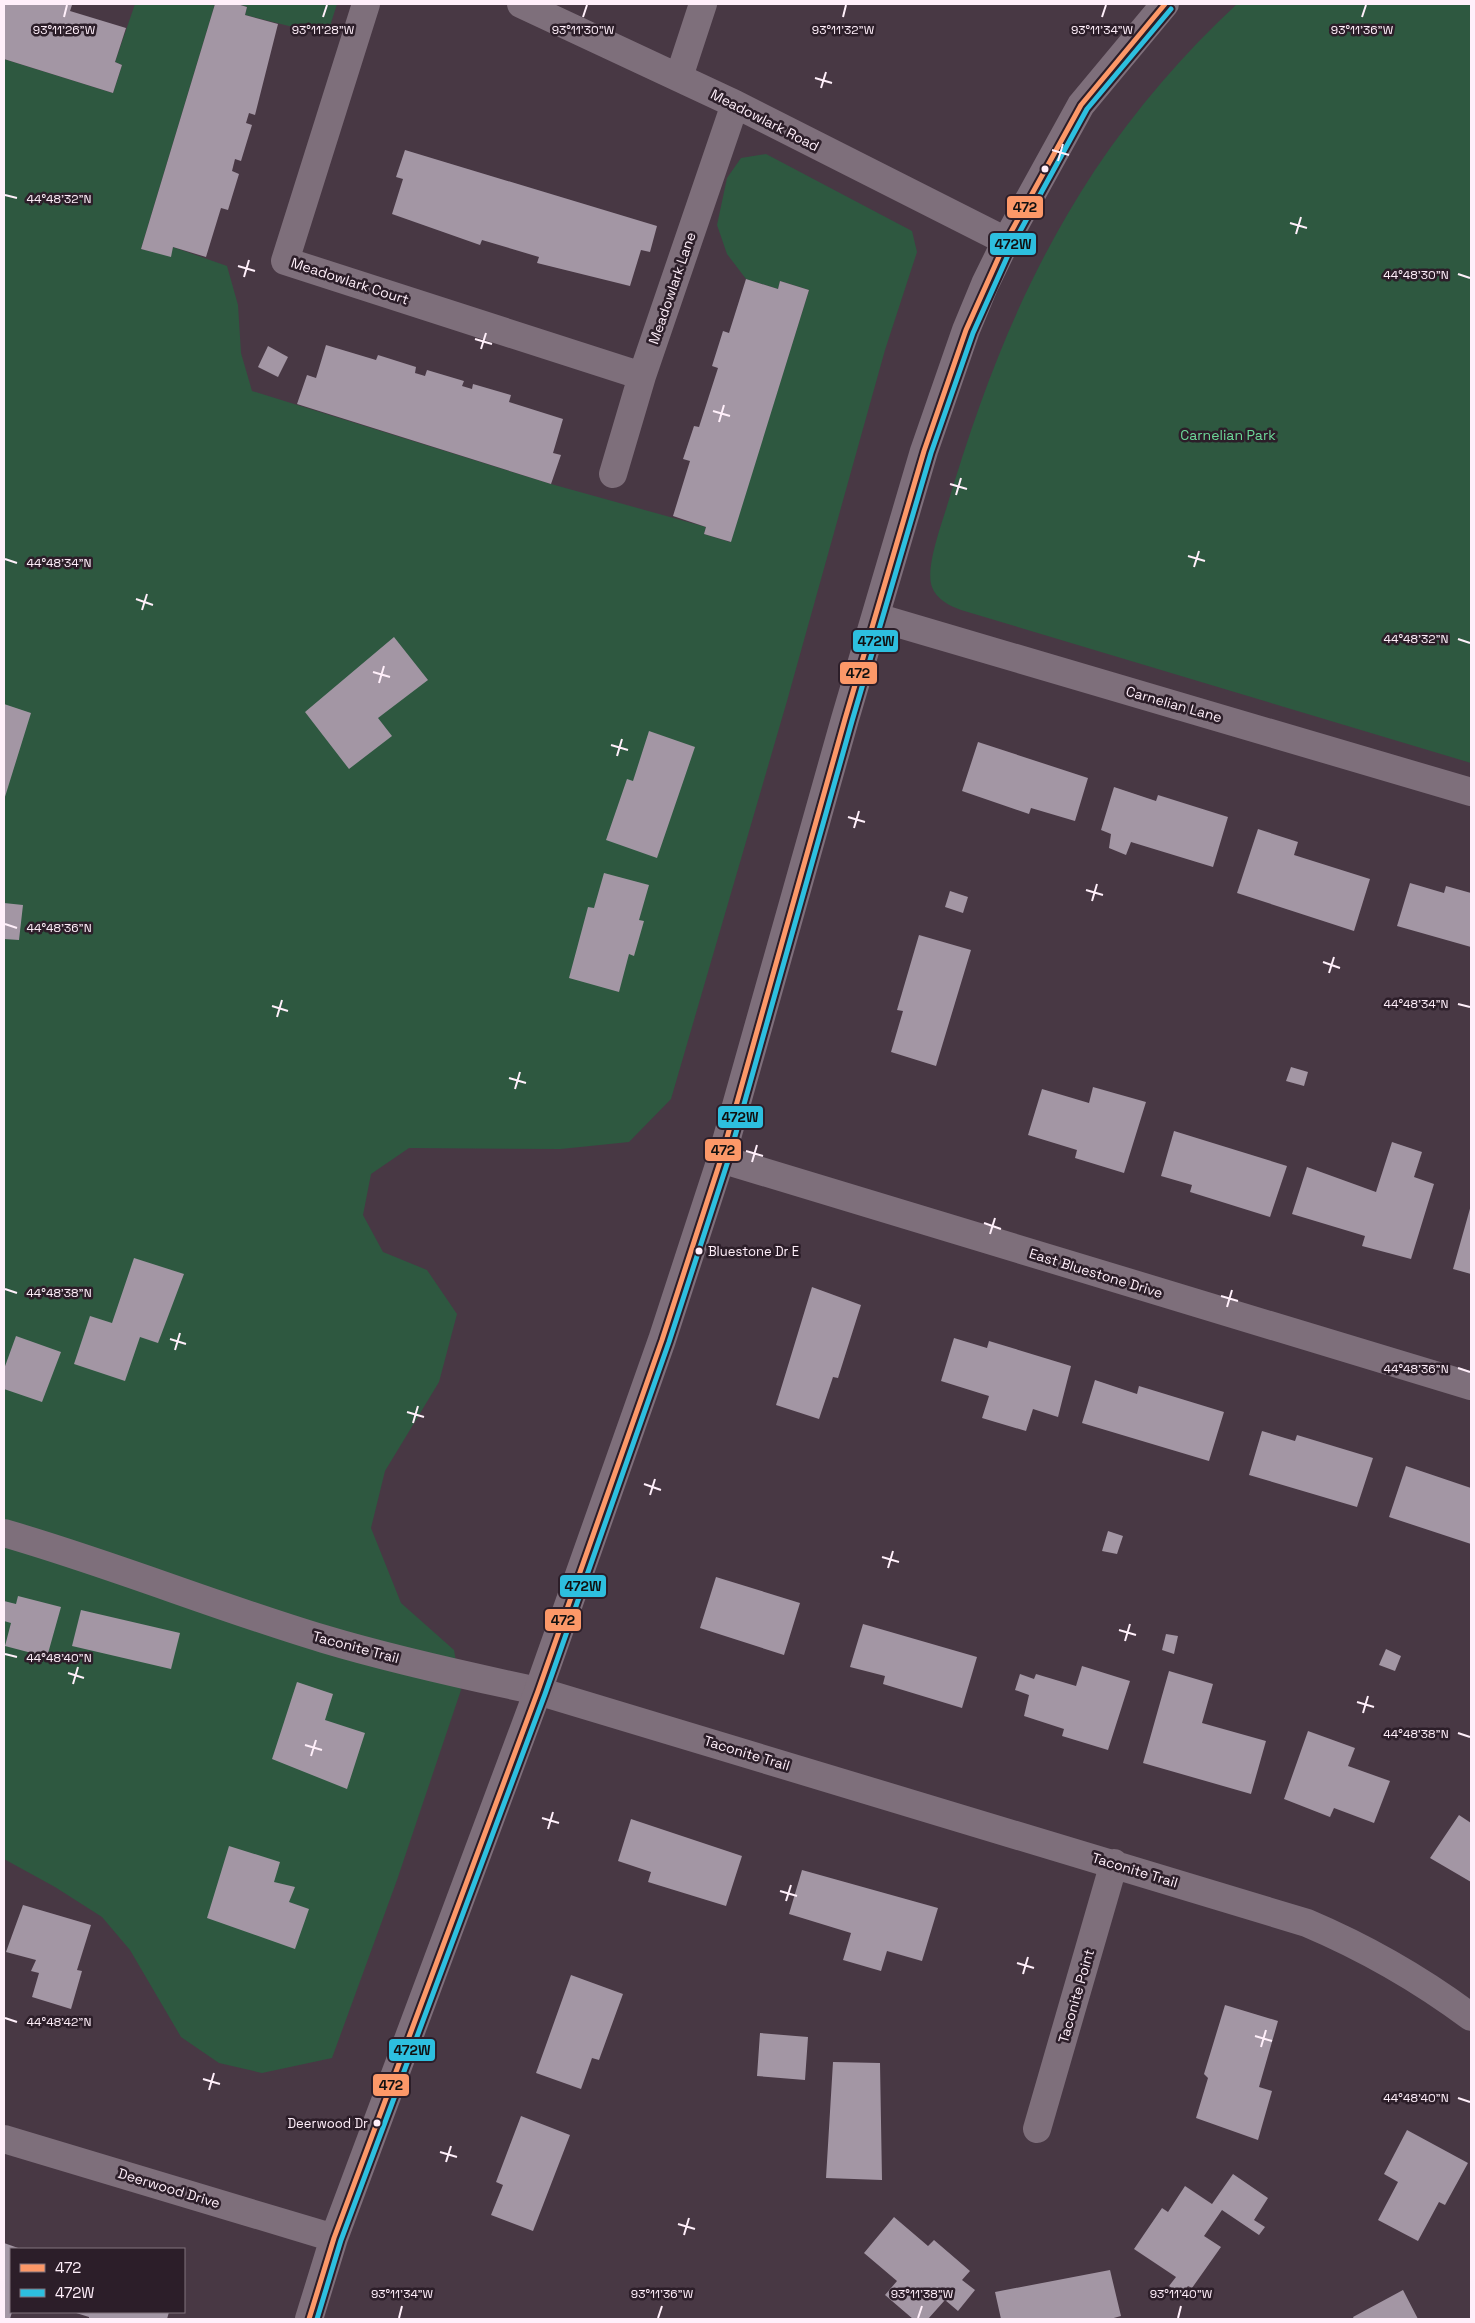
<svg xmlns="http://www.w3.org/2000/svg" width="1475" height="2323" font-family="'Space Grotesk',sans-serif">
	<rect width="100%" height="100%" fill="#483844"/>
	<!-- green -->
	<path fill="#2e5840" d="M135,4H215L141,249L170,256L173,247L227,266L238,305L241,353L252,391L551,484L706,527L704,534L730,542L809,290L780,281L778,289L746,279L727,254L717,225L727,178L741,158L766,154L912,231L917,252L885,350L787,701L671,1099L629,1142L561,1149L409,1148L371,1174L363,1215L383,1252L427,1270L457,1314L439,1382L385,1471L371,1528L401,1603L454,1650L461,1690L397,1880L332,2058L262,2073L219,2063L181,2037L130,1950L102,1917L55,1887L4,1859V59L113,93L122,65L115,62Z
		M237,4H337L330,26L309,31L245,15L247,7Z
		M1237,4H1471V763L961,610C950,606 936,599 932,587C925,569 941,526 947,506C984,383 1024,278 1095,170C1136,109 1184,53 1237,4Z"/>
	<!-- building -->
	<path fill="#a396a4" d="M4,4H70L72,5L70,11L126,28L115,62L122,65L113,93L4,59Z
		M215,4H237L247,7L245,15L278,24L255,115L249,113L246,123L252,125L241,161L235,159L232,171L239,174L228,210L221,208L206,257L173,247L171,257L141,249Z
		M405,150L657,226L650,252L641,250L630,286L537,263L539,257L482,240L480,245L392,214L403,179L396,177Z
		M746,279L778,289L780,281L809,290L731,542L704,534L706,527L673,516L690,461L683,459L694,426L699,427L718,368L712,366L723,331L729,333Z
		M326,345L376,360L378,355L416,367L415,373L425,376L427,370L464,381L462,386L472,389L473,384L511,395L509,402L563,419L553,453L561,455L551,484L297,404L307,375L316,378Z
		M268,346L288,357L278,377L258,367Z
		M394,637L428,680L378,718L392,736L349,769L305,712Z
		M4,704L31,713L4,800Z
		M649,731L695,747L657,858L606,840L627,779L633,781Z
		M978,742L1088,778L1075,821L1031,808L1029,814L962,791Z
		M1114,787L1156,801L1158,795L1228,817L1213,867L1131,842L1126,855L1109,848L1111,834L1101,830Z
		M1258,829L1298,842L1294,855L1370,879L1354,931L1237,893Z
		M604,873L649,885L639,920L644,921L634,956L629,954L619,992L569,978L588,907L594,908Z
		M1410,883L1444,893L1446,886L1471,893V947L1397,926Z
		M950,891L968,897L963,913L945,907Z
		M4,903L23,905L19,940L4,939Z
		M919,935L971,950L936,1066L891,1052L903,1011L897,1010Z
		M1291,1067L1308,1072L1304,1086L1286,1081Z
		M1093,1087L1146,1102L1124,1173L1075,1158L1077,1150L1028,1135L1042,1089L1089,1103Z
		M1174,1131L1287,1166L1270,1217L1190,1192L1192,1185L1161,1176Z
		M1392,1142L1422,1152L1414,1177L1434,1184L1411,1259L1362,1246L1365,1236L1292,1214L1307,1167L1376,1192Z
		M1471,1205V1274L1453,1269Z
		M134,1258L184,1274L158,1343L140,1337L125,1381L74,1364L90,1316L112,1323Z
		M812,1287L861,1305L838,1378L833,1377L819,1419L776,1405Z
		M16,1336L61,1352L42,1402L4,1389V1369Z
		M954,1338L987,1348L989,1341L1071,1366L1058,1417L1033,1409L1026,1431L982,1418L989,1396L941,1381Z
		M1095,1380L1137,1394L1139,1386L1224,1412L1209,1461L1082,1423Z
		M1262,1431L1295,1441L1297,1435L1373,1458L1357,1507L1249,1475Z
		M1406,1466L1471,1488V1544L1389,1517Z
		M1108,1531L1123,1536L1117,1554L1102,1551Z
		M716,1577L800,1603L784,1655L700,1628Z
		M18,1596L61,1607L47,1657L5,1646L11,1623L4,1621V1601L16,1604Z
		M81,1610L180,1633L171,1669L72,1646Z
		M863,1624L977,1657L962,1708L883,1684L885,1676L850,1667Z
		M1166,1634L1178,1636L1174,1654L1162,1650Z
		M1386,1649L1401,1656L1395,1671L1379,1665Z
		M1082,1666L1130,1681L1108,1750L1062,1736L1064,1729L1024,1716L1029,1695L1015,1690L1020,1674L1034,1679L1036,1674L1076,1686Z
		M1169,1671L1213,1684L1202,1723L1266,1741L1251,1794L1143,1763Z
		M297,1682L333,1694L325,1720L365,1733L347,1789L272,1759Z
		M1308,1731L1355,1748L1348,1766L1390,1781L1374,1823L1334,1808L1330,1817L1284,1799Z
		M1459,1815L1471,1823V1882L1430,1858Z
		M631,1819L742,1856L726,1906L648,1882L651,1872L618,1861Z
		M229,1846L280,1862L274,1882L295,1887L289,1902L309,1909L295,1949L207,1918Z
		M802,1870L938,1908L922,1961L887,1951L881,1971L843,1960L851,1933L789,1914Z
		M23,1905L91,1925L77,1970L82,1971L71,2009L32,1997L39,1973L31,1971L36,1960L6,1952Z
		M571,1975L623,1994L599,2060L592,2058L581,2089L536,2073Z
		M1225,2005L1278,2021L1259,2087L1272,2091L1258,2140L1196,2118L1208,2078L1204,2074Z
		M760,2033L808,2037L805,2080L757,2076Z
		M833,2062L880,2063L882,2180L826,2178Z
		M521,2116L570,2135L533,2231L491,2215L503,2185L496,2182Z
		M1407,2130L1468,2163L1445,2205L1439,2202L1418,2241L1378,2220L1398,2182L1384,2174Z
		M1233,2174L1268,2198L1254,2220L1265,2227L1259,2235L1222,2210L1204,2236L1221,2247L1192,2288L1188,2286L1181,2295L1169,2286L1176,2277L1134,2249L1162,2208L1168,2212L1185,2186L1212,2204Z
		M894,2217L928,2246L934,2240L970,2271L962,2280L975,2290L958,2311L945,2300L928,2319H913L885,2295L897,2281L864,2253Z
		M4,2243L21,2249H11L12,2312L10,2319L4,2318Z
		M1110,2270L1121,2316L1110,2319H1001L995,2292Z
		M1403,2290L1418,2319H1354L1353,2317Z
		M73,2312H169L167,2319H89V2317Z"/>
	<g fill="none" stroke-linecap="round" stroke-linejoin="round">
		<!-- minor -->
		<path stroke="#7e6f7b" stroke-width="28" d="M366,4L285,261L642,376
			M521,4L735,104L1006,241
			M679,77L703,4
			M613,474L642,376L735,104
			M876,617L1471,792
			M721,1159L1471,1386
			M4,1533C112,1564 217,1607 324,1639C394,1660 467,1676 538,1691L1307,1923C1366,1948 1420,1979 1471,2017
			M1037,2129L1114,1863"/>
		<!-- tertiary -->
		<path stroke="#7e6f7b" stroke-width="28" d="M4,2139L334,2238
			M309,2319L334,2238L538,1691L662,1340L721,1159L845,719L924,451L966,330L985,284L1006,241L1081,105L1165,4"/>
		<defs>
			<path id="bus-1" d="M309,2319L334,2238L538,1691L662,1340L721,1159L845,719L924,451L966,330L1006,241L1081,105L1165,4"/>
			<path id="bus-2" d="M317,2319L341,2240L545,1694L669,1342L728,1161L852,721L931,453L973,333L1013,244L1087,109L1171,9"/>
		</defs>
		<!-- bus-1 casing -->
		<use href="#bus-1" stroke="#2c1e29" stroke-width="9"/>
		<!-- bus-2 casing -->
		<use href="#bus-2" stroke="#2c1e29" stroke-width="9"/>
		<!-- bus-1 -->
		<use href="#bus-1" stroke="#fc9868" stroke-width="5"/>
		<!-- bus-2 -->
		<use href="#bus-2" stroke="#2dbfdf" stroke-width="5"/>
	</g>
	<!-- ticks -->
	<path fill="none" stroke="#ffeffa" stroke-width="2" d="M64,17L67,5M323,17L327,5M583,17L587,5M843,17L846,5M1102,17L1106,5M1362,17L1366,5M815,78L832,83M821,88L826,72M1052,150L1069,155M1058,161L1063,144M5,195L17,198M1290,223L1307,228M1296,234L1301,217M238,266L255,271M1458,274L1470,278M244,277L249,260M475,339L492,344M481,349L486,333M713,411L730,416M719,422L724,405M950,484L967,489M956,495L961,478M1188,556L1205,561M5,559L17,563M1194,567L1199,551M136,599L153,605M142,610L147,594M1458,639L1470,643M373,672L390,677M379,683L384,666M611,745L628,750M617,756L622,739M848,817L865,822M854,828L859,811M1086,890L1103,895M1092,901L1097,884M5,924L17,928M1323,962L1340,968M1329,973L1334,957M1458,1004L1470,1007M272,1006L288,1011M277,1017L282,1000M509,1078L526,1083M515,1089L520,1072M746,1151L763,1156M752,1162L757,1145M984,1223L1001,1229M990,1234L995,1218M5,1289L17,1293M1221,1296L1238,1301M1227,1307L1232,1290M170,1339L186,1344M175,1350L180,1333M1458,1368L1470,1372M407,1412L424,1417M413,1423L418,1406M644,1484L661,1490M650,1495L655,1479M882,1557L899,1562M888,1568L893,1551M1119,1630L1136,1635M1125,1641L1130,1624M5,1654L17,1657M68,1673L84,1678M73,1684L78,1667M1357,1702L1374,1707M1363,1713L1368,1696M1458,1733L1470,1737M305,1745L322,1750M311,1756L316,1740M542,1818L559,1823M548,1829L553,1812M780,1891L797,1896M786,1901L791,1885M1017,1963L1034,1968M1023,1974L1028,1957M5,2018L17,2022M1255,2036L1272,2041M1261,2047L1266,2030M203,2079L220,2084M209,2090L214,2073M1458,2098L1470,2102M440,2152L457,2157M446,2162L451,2146M678,2224L695,2229M684,2235L689,2218M399,2318L402,2306M658,2318L662,2306M918,2318L922,2306M1178,2318L1181,2306"/>
	<!-- markers -->
	<g fill="#ffeffa" stroke="#2c1e29" stroke-width="2">
		<circle cx="1045" cy="169" r="4.5"/>
		<circle cx="699" cy="1251" r="4.5"/>
		<circle cx="377" cy="2123" r="4.5"/>
	</g>
	<g text-anchor="middle" stroke-width="5" stroke-linejoin="round" paint-order="stroke">
		<!-- bus labels -->
		<g font-size="13" fill="#ffeffa" stroke="#2c1e29" text-anchor="start">
			<text x="708" y="1256">Bluestone Dr E</text>
			<text x="368" y="2128" text-anchor="end">Deerwood Dr</text>
		</g>
		<!-- street labels -->
		<g font-size="14" fill="#ffeffa" stroke="#2c1e29">
			<text transform="translate(765 120) rotate(27)" y="5">Meadowlark Road</text>
			<text transform="translate(350 281) rotate(18)" y="5">Meadowlark Court</text>
			<text transform="translate(672 288) rotate(-71)" y="5">Meadowlark Lane</text>
			<text transform="translate(1174 704) rotate(16)" y="5">Carnelian Lane</text>
			<text transform="translate(1096 1273) rotate(17)" y="5">East Bluestone Drive</text>
			<text transform="translate(356 1647) rotate(15)" y="5">Taconite Trail</text>
			<text transform="translate(747 1753) rotate(17)" y="5">Taconite Trail</text>
			<text transform="translate(1135 1870) rotate(17)" y="5">Taconite Trail</text>
			<text transform="translate(1076 1996) rotate(-74)" y="5">Taconite Point</text>
			<text transform="translate(169 2188) rotate(17)" y="5">Deerwood Drive</text>
		</g>
		<!-- park labels -->
		<g font-size="14" fill="#6dd899" stroke="#2c1e29">
			<text x="1228" y="440">Carnelian Park</text>
		</g>
	</g>
	<g font-size="12" text-anchor="middle" fill="#ffeffa" stroke="#2c1e29" stroke-width="5" stroke-linejoin="round" paint-order="stroke">
		<text x="64" y="34">93°11'26"W</text>
		<text x="323" y="34">93°11'28"W</text>
		<text x="583" y="34">93°11'30"W</text>
		<text x="843" y="34">93°11'32"W</text>
		<text x="1102" y="34">93°11'34"W</text>
		<text x="1362" y="34">93°11'36"W</text>
		<text x="59" y="203">44°48'32"N</text>
		<text x="1416" y="279">44°48'30"N</text>
		<text x="59" y="567">44°48'34"N</text>
		<text x="1416" y="643">44°48'32"N</text>
		<text x="59" y="932">44°48'36"N</text>
		<text x="1416" y="1008">44°48'34"N</text>
		<text x="59" y="1297">44°48'38"N</text>
		<text x="1416" y="1373">44°48'36"N</text>
		<text x="59" y="1662">44°48'40"N</text>
		<text x="1416" y="1738">44°48'38"N</text>
		<text x="59" y="2026">44°48'42"N</text>
		<text x="1416" y="2102">44°48'40"N</text>
		<text x="402" y="2298">93°11'34"W</text>
		<text x="662" y="2298">93°11'36"W</text>
		<text x="922" y="2298">93°11'38"W</text>
		<text x="1181" y="2298">93°11'40"W</text>
	</g>
	<g stroke="#2c1e29" stroke-width="2">
		<rect x="1006" y="195" width="38" height="24" rx="5" fill="#fc9868"/>
		<rect x="989" y="232" width="48" height="24" rx="5" fill="#2dbfdf"/>
		<rect x="852" y="629" width="47" height="24" rx="5" fill="#2dbfdf"/>
		<rect x="839" y="661" width="39" height="24" rx="5" fill="#fc9868"/>
		<rect x="717" y="1105" width="47" height="24" rx="5" fill="#2dbfdf"/>
		<rect x="704" y="1138" width="38" height="24" rx="5" fill="#fc9868"/>
		<rect x="559" y="1574" width="48" height="24" rx="5" fill="#2dbfdf"/>
		<rect x="544" y="1608" width="38" height="24" rx="5" fill="#fc9868"/>
		<rect x="388" y="2038" width="48" height="24" rx="5" fill="#2dbfdf"/>
		<rect x="372" y="2073" width="38" height="24" rx="5" fill="#fc9868"/>
	</g>
	<g font-size="14" text-anchor="middle" font-weight="bold" fill="#111">
		<text x="1025" y="212">472</text>
		<text x="1013" y="249">472W</text>
		<text x="876" y="646">472W</text>
		<text x="858" y="678">472</text>
		<text x="740" y="1122">472W</text>
		<text x="723" y="1155">472</text>
		<text x="583" y="1591">472W</text>
		<text x="563" y="1625">472</text>
		<text x="412" y="2055">472W</text>
		<text x="391" y="2090">472</text>
	</g>
	<!-- border -->
	<rect width="1475" height="2323" fill="none" stroke="#ffeffa" stroke-width="10"/>
	<!-- legend -->
	<rect x="10" y="2248" width="175" height="65" fill="#2c1e29" stroke="#80727d"/>
	<rect x="20" y="2264" width="25" height="8" fill="#fc9868" stroke="#80727d"/>
	<text x="55" y="2273" font-size="15" fill="#ffeffa">472</text>
	<rect x="20" y="2289" width="25" height="8" fill="#2dbfdf" stroke="#80727d"/>
	<text x="55" y="2298" font-size="15" fill="#ffeffa">472W</text>
</svg>
